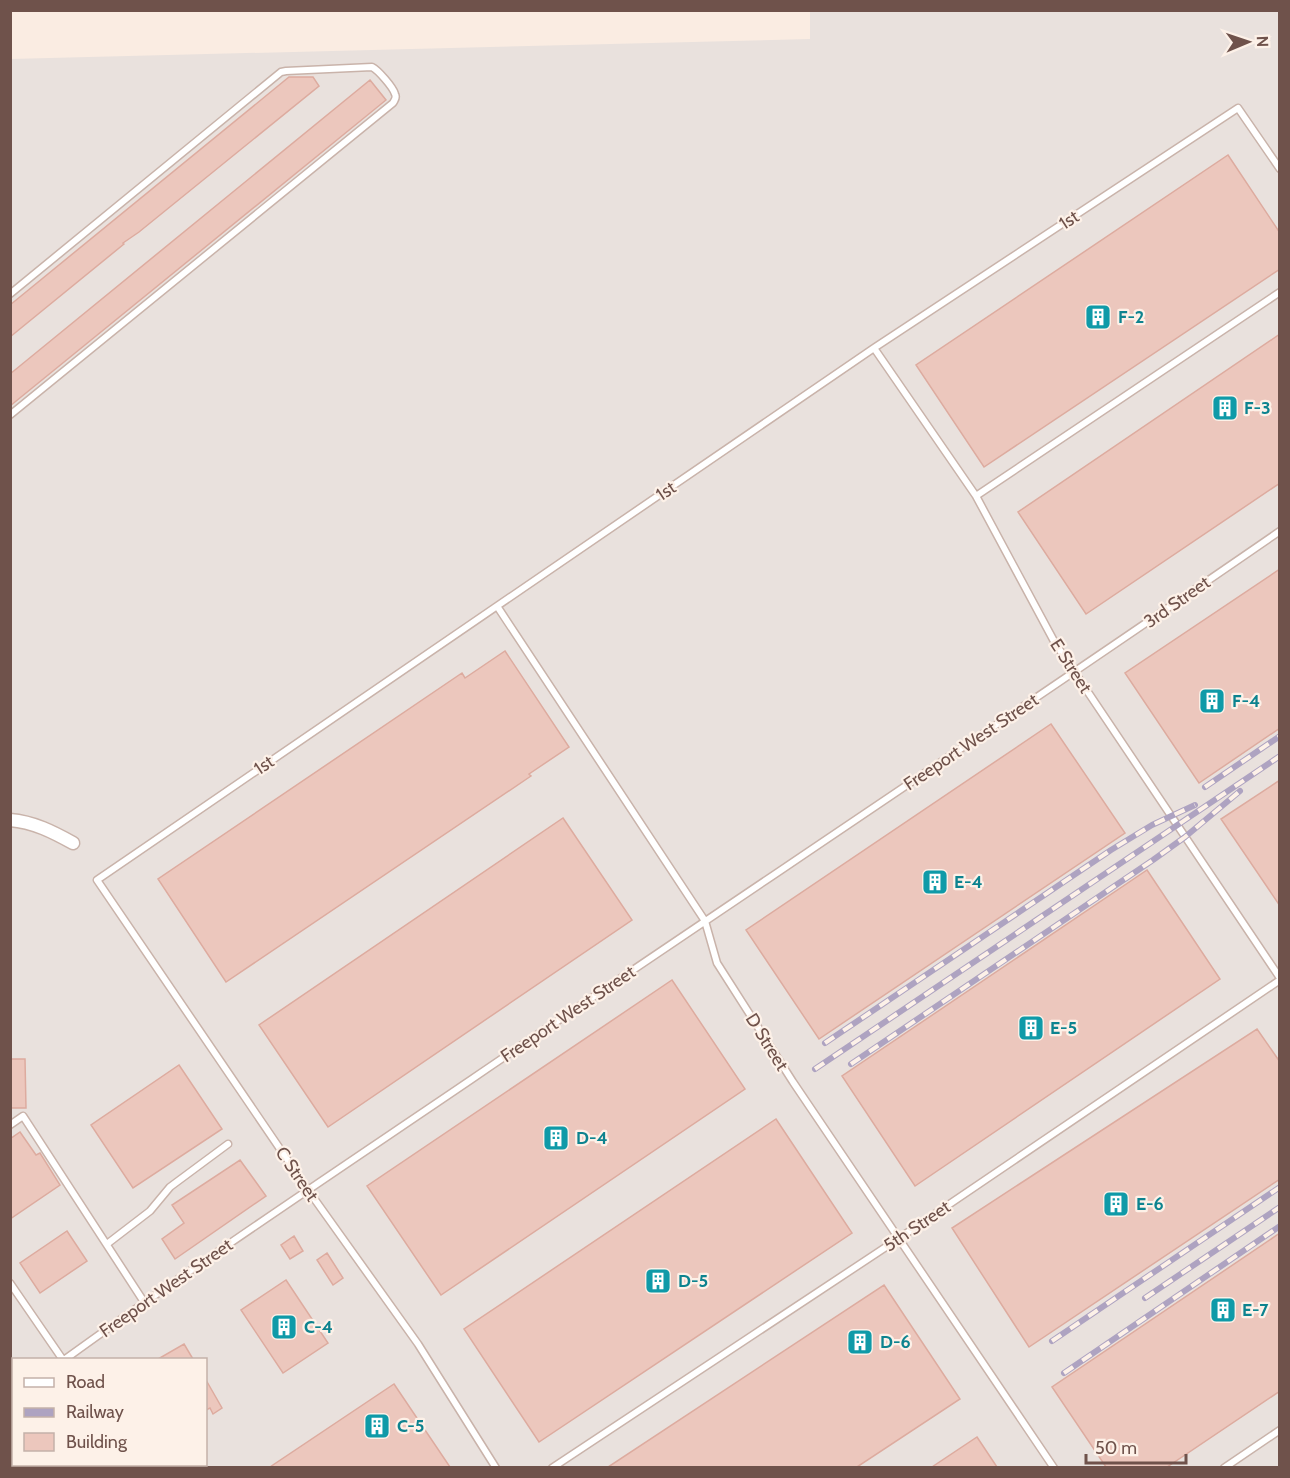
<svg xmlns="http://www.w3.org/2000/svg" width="1290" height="1478" font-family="Cabin,sans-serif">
	<rect width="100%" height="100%" fill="#faece2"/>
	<!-- industrial -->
	<path fill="#e9e1dd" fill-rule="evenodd" d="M810,10L1279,11V1467H11L10,59L810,39ZM14,1360H206V1464H14Z"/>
	<!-- building -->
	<path fill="#ecc7bd" stroke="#ddab9f" stroke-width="1.5" d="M289,77H313L319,86L139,232L123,243L124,244L10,337V305Z
		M370,80L386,100L10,406V374Z
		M1228,155L1280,233V269L984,467L916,365Z
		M1280,334V483L1086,614L1018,512Z
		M1280,569V728L1199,783L1125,673Z
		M505,651L569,747L529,774L531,776L226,982L158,879L462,673L465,678Z
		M1051,724L1125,833L819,1039L746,930Z
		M1280,780V906L1221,819Z
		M563,818L632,920L328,1127L259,1025Z
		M1147,870L1220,979L915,1186L842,1076Z
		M672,980L745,1089L441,1295L367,1186Z
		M1257,1029L1280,1062V1179L1029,1347L952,1228Z
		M10,1059H25L26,1108H10Z
		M179,1065L222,1129L133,1188L91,1125Z
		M776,1119L852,1233L539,1442L464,1329Z
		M20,1132L36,1155L40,1153L60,1185L10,1219V1139Z
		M240,1160L266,1196L175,1259L162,1239L184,1223L172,1205Z
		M67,1231L87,1261L40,1293L20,1263Z
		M1280,1233V1391L1167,1467H1106L1052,1387Z
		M294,1236L303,1251L290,1259L281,1245Z
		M327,1253L343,1278L333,1285L317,1260Z
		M286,1280L328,1343L283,1373L241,1310Z
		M884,1285L960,1399L857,1467H608Z
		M184,1344L193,1359H158Z
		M206,1380L222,1408L213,1414L210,1408L206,1410Z
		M394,1384L450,1467H270Z
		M977,1437L997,1467H932Z"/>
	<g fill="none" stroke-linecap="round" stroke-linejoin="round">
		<defs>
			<path id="lane" d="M10,294L281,72L286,71L372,67C378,70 393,87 395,94C397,98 395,99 393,103L10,415
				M874,348L976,496L1055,643L1280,978
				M976,496L1280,292
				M497,606L705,921L717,963L793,1082L1054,1468
				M10,1125L23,1116L144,1302
				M107,1244L150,1211L170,1187L228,1144
				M10,1283L63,1360
				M64,1360C198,1263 335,1172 472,1079C741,896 1012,716 1280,531
				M10,1395L14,1393
				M496,1468L418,1344L308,1190L97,880L874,348L1238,108L1280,169
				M552,1468L898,1239L1280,980
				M1224,1468L1280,1430"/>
			<path id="street" d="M10,820C34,822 53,832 73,843"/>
		</defs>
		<!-- lane casing -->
		<use href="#lane" stroke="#c9b3aa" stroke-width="9"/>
		<!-- street casing -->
		<use href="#street" stroke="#c9b3aa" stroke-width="15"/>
		<!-- lane -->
		<use href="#lane" stroke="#fff" stroke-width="6"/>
		<!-- street -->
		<use href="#street" stroke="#fff" stroke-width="12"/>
		<defs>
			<path id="rail" d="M1205,787L1280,736
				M825,1043L1111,850L1152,825L1195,805
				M851,1064L1153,860L1185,837L1240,791
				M815,1069L1280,756
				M1145,1298L1280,1207
				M1052,1341L1280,1187
				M1064,1373L1280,1226"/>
		</defs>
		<!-- rail casing -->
		<use href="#rail" stroke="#aea3c1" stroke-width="6"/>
		<!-- rail -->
		<use href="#rail" stroke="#fdf1e8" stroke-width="4" stroke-dasharray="11" stroke-linecap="butt"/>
	</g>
	<!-- icons -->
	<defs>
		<symbol id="building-square" viewBox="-11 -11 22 22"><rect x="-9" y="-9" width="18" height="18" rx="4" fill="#0f9aa8" stroke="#fdf1e8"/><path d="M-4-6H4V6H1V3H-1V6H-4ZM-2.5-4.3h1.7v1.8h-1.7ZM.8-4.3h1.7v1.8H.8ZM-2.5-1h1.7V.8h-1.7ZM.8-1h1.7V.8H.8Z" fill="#fff"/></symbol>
	</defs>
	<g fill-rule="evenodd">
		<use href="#building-square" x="1083" y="302" width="30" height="30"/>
		<use href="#building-square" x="1210" y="393" width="30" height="30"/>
		<use href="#building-square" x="1197" y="686" width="30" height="30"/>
		<use href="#building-square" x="920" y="867" width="30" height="30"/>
		<use href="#building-square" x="1016" y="1013" width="30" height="30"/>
		<use href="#building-square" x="541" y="1123" width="30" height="30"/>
		<use href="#building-square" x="1101" y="1189" width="30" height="30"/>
		<use href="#building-square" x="643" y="1266" width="30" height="30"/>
		<use href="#building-square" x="1208" y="1295" width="30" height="30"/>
		<use href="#building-square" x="269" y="1312" width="30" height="30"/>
		<use href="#building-square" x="845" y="1327" width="30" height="30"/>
		<use href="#building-square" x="362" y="1411" width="30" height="30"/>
	</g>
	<g text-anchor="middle" stroke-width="4.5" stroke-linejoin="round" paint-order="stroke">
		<!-- street labels -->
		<g font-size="18" fill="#6f524b" stroke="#fdf1e8">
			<text transform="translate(1069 220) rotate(-33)" y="6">1st</text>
			<text transform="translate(666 491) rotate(-34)" y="6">1st</text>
			<text transform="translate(1177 602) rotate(-35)" y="6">3rd Street</text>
			<text transform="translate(1071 666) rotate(57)" y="6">E Street</text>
			<text transform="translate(971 742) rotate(-34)" y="6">Freeport West Street</text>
			<text transform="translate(264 765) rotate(-34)" y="6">1st</text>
			<text transform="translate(568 1014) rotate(-34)" y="6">Freeport West Street</text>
			<text transform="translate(767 1042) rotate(58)" y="6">D Street</text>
			<text transform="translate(297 1174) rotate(56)" y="6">C Street</text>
			<text transform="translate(917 1226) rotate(-34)" y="6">5th Street</text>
			<text transform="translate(166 1288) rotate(-35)" y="6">Freeport West Street</text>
		</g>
		<!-- culture labels -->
		<g font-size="18" font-weight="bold" fill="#0d838f" stroke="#fdf1e8" text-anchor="start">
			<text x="1118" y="323">F-2</text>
			<text x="1244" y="414">F-3</text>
			<text x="1232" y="707">F-4</text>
			<text x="954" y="888">E-4</text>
			<text x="1050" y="1034">E-5</text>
			<text x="576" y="1144">D-4</text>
			<text x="1136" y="1210">E-6</text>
			<text x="678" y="1287">D-5</text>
			<text x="1242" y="1316">E-7</text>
			<text x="304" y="1333">C-4</text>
			<text x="880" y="1348">D-6</text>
			<text x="397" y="1432">C-5</text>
		</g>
	</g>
	<!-- border -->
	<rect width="1290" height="1478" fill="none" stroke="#6f524b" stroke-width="24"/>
	<!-- legend -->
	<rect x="12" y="1358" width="195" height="108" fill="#fdf1e8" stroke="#c4b1a9" stroke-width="1.5"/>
	<rect x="24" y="1378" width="30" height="9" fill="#ffffff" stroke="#c4b1a9" stroke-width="1.5"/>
	<text x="66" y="1388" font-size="18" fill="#6f524b">Road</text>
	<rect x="24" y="1408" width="30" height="9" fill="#aea3c1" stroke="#c4b1a9" stroke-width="1.5"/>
	<text x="66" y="1418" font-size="18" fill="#6f524b">Railway</text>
	<rect x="24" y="1433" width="30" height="18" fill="#ecc7bd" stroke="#c4b1a9" stroke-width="1.5"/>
	<text x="66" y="1448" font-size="18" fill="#6f524b">Building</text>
	<!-- north arrow -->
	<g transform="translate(1248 42) rotate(88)" stroke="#fdf1e8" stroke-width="4.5" paint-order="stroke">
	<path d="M0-4.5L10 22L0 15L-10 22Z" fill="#6f524b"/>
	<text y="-9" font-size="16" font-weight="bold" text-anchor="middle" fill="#6f524b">N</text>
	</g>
	<!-- scale -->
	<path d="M1086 1454v9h100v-9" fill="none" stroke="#6f524b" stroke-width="3"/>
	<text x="1095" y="1454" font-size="18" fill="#6f524b" stroke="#fdf1e8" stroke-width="4.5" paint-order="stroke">50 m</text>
</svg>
